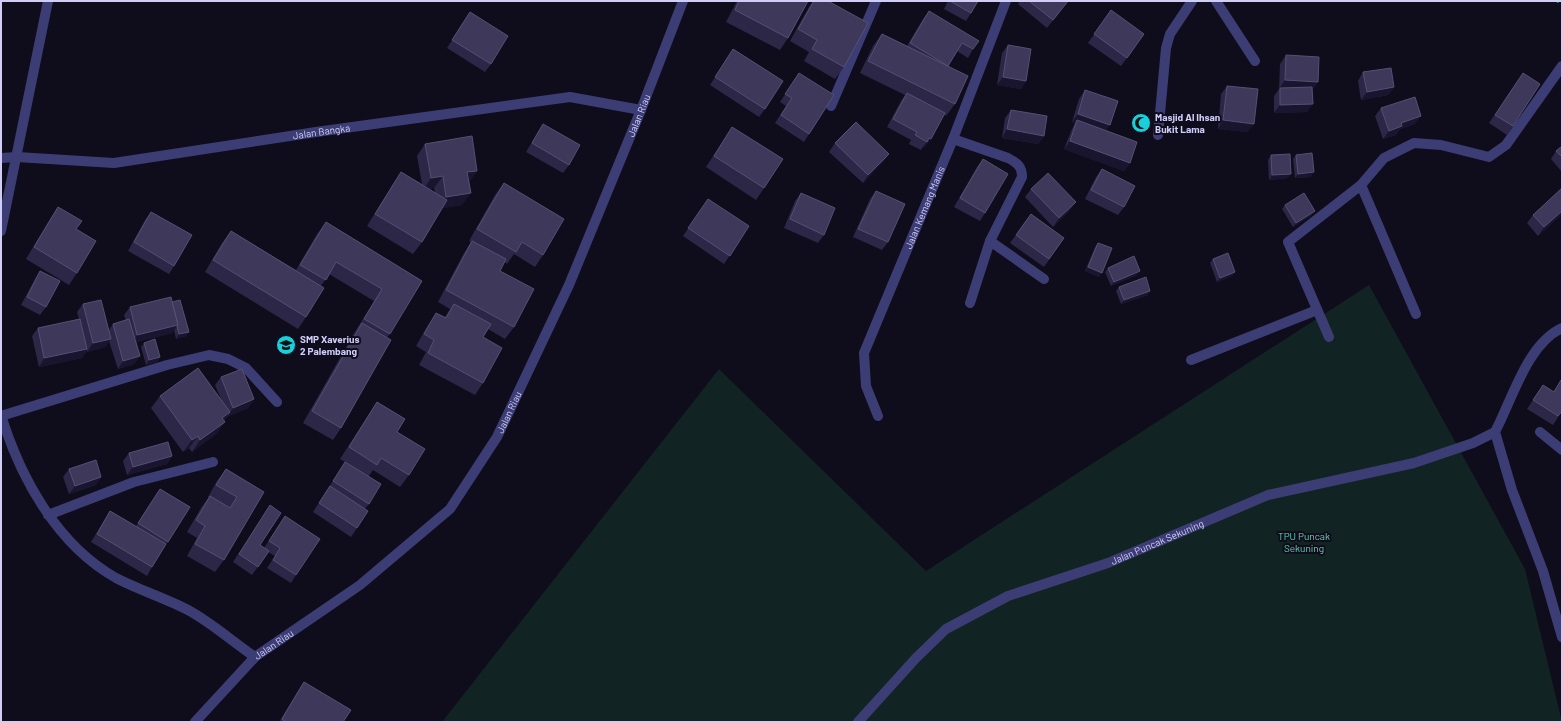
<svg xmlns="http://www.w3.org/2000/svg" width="1563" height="723" font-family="Barlow,sans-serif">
	<rect width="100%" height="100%" fill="#0f0d1b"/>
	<!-- green -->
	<path fill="#112423" d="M1369,285L1525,569L1562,722H442L719,369L926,571Z"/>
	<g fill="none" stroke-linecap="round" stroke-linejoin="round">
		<!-- path -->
		<path stroke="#39a196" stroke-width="2.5" stroke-dasharray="2 3" stroke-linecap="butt" d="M1557,1L1562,3"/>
		<!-- minor -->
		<g stroke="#3d3d75" stroke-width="10">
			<path d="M1216,1L1255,61"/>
			<path d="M831,106L876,1"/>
			<path d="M1158,135L1166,48L1170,34L1192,1"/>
			<path d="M953,139L1008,158C1017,163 1022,166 1022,177L990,241L970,303"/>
			<path id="s1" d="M1,158L17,157L114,163L316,132L570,97L641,110"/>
			<path d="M1361,185L1416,314"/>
			<path d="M1,231L48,1"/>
			<path d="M990,241L1044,279"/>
			<path d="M1562,328C1527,344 1512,400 1495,432L1512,490L1543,571L1562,637"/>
			<path d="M1329,337L1288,242L1361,185L1384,158L1414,143L1441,145L1489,157L1506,145L1562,66"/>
			<path d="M1191,360L1317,310"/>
			<path d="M1,415C20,477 57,545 116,578C139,590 165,598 188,610C212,623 233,642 255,657"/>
			<path d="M1,416L167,365L209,355L228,359L246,368L277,402"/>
			<path id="s2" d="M878,416L866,386L864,353L953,139L1006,1"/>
			<path d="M1540,432L1562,450"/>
			<path d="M48,515L134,482L213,462"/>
			<path id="s3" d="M195,722L255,657L360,585L450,509L497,437L569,285L641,110L683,1"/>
			<path id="s4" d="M858,722L916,658L946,629L1008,596L1108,563L1268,495L1414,463L1473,443L1495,432"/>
		</g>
	</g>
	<!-- wall -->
	<path fill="#2c2747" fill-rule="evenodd" d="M737,1H808L788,38L780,50L726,22Z
		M813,1H828L844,67L835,79L804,61L809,52L790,41L809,7Z
		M948,1H978L971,13L966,21L944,9Z
		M1020,1H1069L1047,28L1018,4Z
		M1111,10L1144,34L1121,66L1088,43Z
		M929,11L973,49L968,58L957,51L948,66L955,104L946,116L944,114L925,147H923L921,150L909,144L911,140L887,127L901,101L905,95L860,73L873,46L882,34L907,46L923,19Z
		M470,12L491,64L485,72L447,48Z
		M1008,45L1026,81L1021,89L997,85L1002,53Z
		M733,49L765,109L759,117L710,85Z
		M1286,55L1318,82L1312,90L1307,112L1274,113V96L1279,89L1280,64Z
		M1363,72L1394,87L1388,95L1361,100L1358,81Z
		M799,73L809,134L804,142L775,123L786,106L780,102Z
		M1523,73L1513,126L1507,135L1489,123Z
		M1227,86L1248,132L1218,129L1221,94Z
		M1085,90L1106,131L1130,163L1124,171L1064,149L1072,129L1075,123L1072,122L1079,99Z
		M1381,108L1415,124L1400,129L1396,135L1383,139L1375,116Z
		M1011,110L1044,136L1038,144L1002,138L1005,118Z
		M543,124L569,165L563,173L526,152L538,132Z
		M732,127L764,188L756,200L706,167Z
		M835,143L889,154L883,162L863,183L829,152Z
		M425,144L469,183L462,205L442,208L422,242L413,254L367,226L393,184L401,172L422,184L417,156ZM434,188L435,193L429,189Z
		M1562,146V172L1551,159L1556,151Z
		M1271,155L1288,178L1269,180L1268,160Z
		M1296,155L1311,177L1295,178L1293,159Z
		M983,159L985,213L980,221L954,207L977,167Z
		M1102,169L1124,207L1118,215L1085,199L1096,177Z
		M504,183L543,255L535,267L514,254L507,264L505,262L500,271L514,327L505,339L488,329L483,337V383L475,395L419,365L426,352L416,346L428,325L436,313L445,317L450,309L438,302L464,253L471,242L469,241L495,195Z
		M1031,189L1070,210L1053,227L1025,197Z
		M876,191L888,242L882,250L853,237L870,199Z
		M801,193L824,235L818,243L784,228L795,201Z
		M708,199L749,226L724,264L683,236Z
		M1285,205L1312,215L1293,227L1282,209Z
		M58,207L76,229L77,273L69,285L26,259L50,219Z
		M151,212L174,266L169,274L128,251L145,220Z
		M1031,214L1064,238L1044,267L1010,243Z
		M1562,214L1538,236L1527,223L1533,215Z
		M326,222L422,281L387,338L341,428L333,440L303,423L353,335L374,301L329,274L321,286L306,317L298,329L205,272L222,243L231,231L296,270L317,234Z
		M1098,243L1099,277L1085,271L1095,247Z
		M1213,259L1235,272L1232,276L1217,282L1210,263Z
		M1108,268L1137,275L1111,286L1105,272Z
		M40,271L46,307L40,315L21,305L35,279Z
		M1119,287L1148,295L1121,304L1116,291Z
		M172,302L189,332L186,336L176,339L174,330L172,333L136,342L140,356L134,364L118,369L109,341L105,347L87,352V350L82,358L39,367L32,336L38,328L79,319L77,312L83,304L109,330L113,324L126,321L124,315L130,307Z
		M144,343L160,357L157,362L146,365L141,347Z
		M221,377L254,399L248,408L228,416L224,421L225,422L216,434L192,452L189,448L183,452L151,408L160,396L221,399L215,385Z
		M1561,380L1562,411L1553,425L1527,409L1543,385L1553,392Z
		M377,402L409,475L400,487L373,470L369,476V504L365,509L357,528L351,537L313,512L345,462L340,459L369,414Z
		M129,453L172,456L167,464L127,475L123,461Z
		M69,469L101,477L96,485L69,494L63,477Z
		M226,469L264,492L224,560L215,572L187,556L197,538L187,532L201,508L209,497H208L217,481Z
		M160,489L190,507L152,567L147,576L91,542L105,519L110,511L136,526Z
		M270,505L260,545L264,548L285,516L296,575L291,583L267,568L275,556L268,552L252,575L233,562Z
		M304,682L343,722H279L296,694Z"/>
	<!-- shaded-wall -->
	<path fill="#19152e" d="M1068,1H1069L1047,28L1053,20Z
		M1003,77L1026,81L1021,89L997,85Z
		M1285,80L1318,82L1312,90L1279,89Z
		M1394,87L1388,95L1361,100L1367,92Z
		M1313,104L1307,112L1274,113L1280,105Z
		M1078,114L1110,125L1104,133L1077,120L1075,123L1072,122Z
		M1421,116L1415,124L1400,129L1396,135L1383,139L1389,131L1401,123Z
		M1223,120L1254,124L1248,132L1218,129Z
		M1007,129L1044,136L1038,144L1002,138Z
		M929,138L931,139L925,147H923Z
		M1070,141L1130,163L1124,171L1064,149Z
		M889,154L883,162L863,183L868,175Z
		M477,171L469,183L467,172Z
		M1314,172L1311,177L1295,178L1298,174Z
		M1291,174L1288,178L1269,180L1272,175Z
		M443,176L434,188L423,190L431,178Z
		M471,193L462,205L438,209L446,197Z
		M1076,202L1070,210L1053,227L1059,218Z
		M1315,211L1312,215L1293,227L1296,223Z
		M1562,211V214L1538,236L1544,227Z
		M1088,267L1102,273L1099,277L1085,271Z
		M1140,271L1137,275L1111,286L1114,282Z
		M1235,272L1232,276L1217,282L1220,278Z
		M1150,291L1148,295L1121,304L1124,300Z
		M178,325L172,333L132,343L137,335Z
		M189,332L186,336L176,339L179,334Z
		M111,339L105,347L87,352L93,343Z
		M87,349L82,358L39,367L44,358Z
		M140,356L134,364L118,369L123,361Z
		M160,357L157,362L146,365L149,360Z
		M254,399L248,408L228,416L233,408Z
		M230,412L222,424V418Z
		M225,422L216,434L192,452L200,440Z
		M198,436L189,448L183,452L192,440Z
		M172,456L167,464L127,475L133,467Z
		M101,477L96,485L69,494L75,486Z"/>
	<!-- building -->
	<path fill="#3e395a" stroke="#555073" d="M739,1H808L788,38L735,10Z
		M814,1H828L868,23L844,67L812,49L817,40L798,29Z
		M950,1H978L971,13Z
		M1029,1H1068L1053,20Z
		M1111,10L1144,34L1127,58L1094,34Z
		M929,11L979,41L973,49L962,43L948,66L910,43Z
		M470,12L508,36L491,64L452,40Z
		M882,34L968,76L955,104L868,61Z
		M1008,45L1031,49L1026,81L1003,77Z
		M733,49L783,81L765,109L715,77Z
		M1286,55L1319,57L1318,82L1285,80Z
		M1391,68L1394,87L1367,92L1363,72Z
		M799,73L834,95L809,134L781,115L792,98L785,94Z
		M1523,73L1540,84L1513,126L1495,115Z
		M1227,86L1258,89L1254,124L1223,120Z
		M1312,87L1313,104L1280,105V88Z
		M1085,90L1118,101L1110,125L1078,114Z
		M907,93L945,113L931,139L929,138L927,142L915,135L917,132L893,119Z
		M1415,97L1421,116L1401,123L1402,126L1389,131L1381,108Z
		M1011,110L1047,116L1044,136L1007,129Z
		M1077,120L1137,142L1130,163L1070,141Z
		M856,122L889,154L868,175L835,143Z
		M543,124L580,145L569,165L532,143Z
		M732,127L783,159L764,188L714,156Z
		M472,136L477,171L467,172L471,193L446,197L443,176L431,178L425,144Z
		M1562,146V157L1556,151Z
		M1312,153L1314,172L1298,174L1296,155Z
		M1290,154L1291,174L1272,175L1271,155Z
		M983,159L1008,174L985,213L960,198Z
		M1102,169L1135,186L1124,207L1091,190Z
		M401,172L447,200L422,242L375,214Z
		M1048,173L1076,202L1059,218L1031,189Z
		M504,183L564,219L543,255L522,242L516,252L477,229Z
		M1562,188V211L1544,227L1533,215Z
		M876,191L905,204L888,242L858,229Z
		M801,193L835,208L824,235L790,219Z
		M1304,193L1315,211L1296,223L1285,205Z
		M708,199L749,226L730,256L688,228Z
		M58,207L82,221L76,229L96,241L77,273L34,247Z
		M151,212L192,235L174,266L134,242Z
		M1031,214L1064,238L1049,259L1016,235Z
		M326,222L422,281L390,334L364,319L382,289L336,262L326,280L300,265Z
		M231,231L324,288L306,317L213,260Z
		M472,241L506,259L500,271L534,289L514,327L446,290Z
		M1098,243L1112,248L1102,273L1088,267Z
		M1228,253L1235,272L1220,278L1213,259Z
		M1134,256L1140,271L1114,282L1108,268Z
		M40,271L60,281L46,307L27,297Z
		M1146,277L1150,291L1124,300L1119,287Z
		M171,297L178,325L137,335L130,307Z
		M101,300L111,339L93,343L83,304Z
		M180,300L189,332L179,334L177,326L178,325L172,302Z
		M454,304L491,324L483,337L502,348L483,383L428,353L434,340L424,334L436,313L446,318Z
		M80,319L87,349L44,358L38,328Z
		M129,319L140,356L123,361L113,324Z
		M362,323L391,340L341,428L312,411Z
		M155,339L160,357L149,360L144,343Z
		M198,368L230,412L222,418L225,422L200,440L198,436L192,440L160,396Z
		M242,369L254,399L233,408L221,377Z
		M1561,380H1562V411L1558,416L1533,400L1543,385L1554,392Z
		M377,402L405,419L397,432L425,449L409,475L381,458L377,465L349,447Z
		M168,442L172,456L133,467L129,453Z
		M96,460L101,477L75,486L69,469Z
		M345,462L381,484L369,504L333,481Z
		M226,469L264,492L224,560L195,544L205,526L196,520L210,496L230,508L237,497L216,485Z
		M330,486L368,511L357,528L319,503Z
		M160,489L190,507L168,542L138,523Z
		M270,505L281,513L260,545L269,551L258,567L239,554Z
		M110,511L166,544L152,567L97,534Z
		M285,516L320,539L296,575L273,560L280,548L269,541Z
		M304,682L351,710L343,722H286L282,719Z"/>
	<!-- icons -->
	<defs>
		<symbol id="mosque-disc" viewBox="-11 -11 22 22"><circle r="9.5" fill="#18cfda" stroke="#0f0d1b"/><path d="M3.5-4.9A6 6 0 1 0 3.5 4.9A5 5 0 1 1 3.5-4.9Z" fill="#111"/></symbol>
		<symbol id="school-disc" viewBox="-11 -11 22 22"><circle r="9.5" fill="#18cfda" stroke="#0f0d1b"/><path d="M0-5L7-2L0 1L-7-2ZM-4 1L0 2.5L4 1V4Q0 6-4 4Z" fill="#111"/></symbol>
	</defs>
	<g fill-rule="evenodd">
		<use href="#mosque-disc" x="1130" y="112" width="22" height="22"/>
		<use href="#school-disc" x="275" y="334" width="22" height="22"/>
	</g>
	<g text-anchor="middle" stroke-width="4" stroke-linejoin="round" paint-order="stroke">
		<!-- street labels -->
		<g font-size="10" fill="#d0cdf9" stroke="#0f0d1b">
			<text dy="4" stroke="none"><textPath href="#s3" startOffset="771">Jalan Riau</textPath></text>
			<text dy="4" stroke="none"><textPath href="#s1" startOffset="323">Jalan Bangka</textPath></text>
			<text dy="4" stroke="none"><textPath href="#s2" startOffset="223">Jalan Kemang Manis</textPath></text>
			<text dy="4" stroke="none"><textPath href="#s3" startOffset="447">Jalan Riau</textPath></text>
			<text dy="4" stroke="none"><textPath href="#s4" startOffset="357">Jalan Puncak Sekuning</textPath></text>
			<text dy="4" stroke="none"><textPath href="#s3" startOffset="111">Jalan Riau</textPath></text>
		</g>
		<!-- poi labels -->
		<g font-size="10" font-weight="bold" fill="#d0cdf9" stroke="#0f0d1b" text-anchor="start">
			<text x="1155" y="121">Masjid Al Ihsan<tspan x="1155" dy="12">Bukit Lama</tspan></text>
			<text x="300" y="343">SMP Xaverius<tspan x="300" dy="12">2 Palembang</tspan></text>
		</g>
		<!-- park labels -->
		<g font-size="10" fill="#62d0b0" stroke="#0f0d1b">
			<text x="1304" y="540">TPU Puncak<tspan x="1304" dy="12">Sekuning</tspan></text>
		</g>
	</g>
	<!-- border -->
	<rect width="1563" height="723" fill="none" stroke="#d0cdf9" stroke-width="4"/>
</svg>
